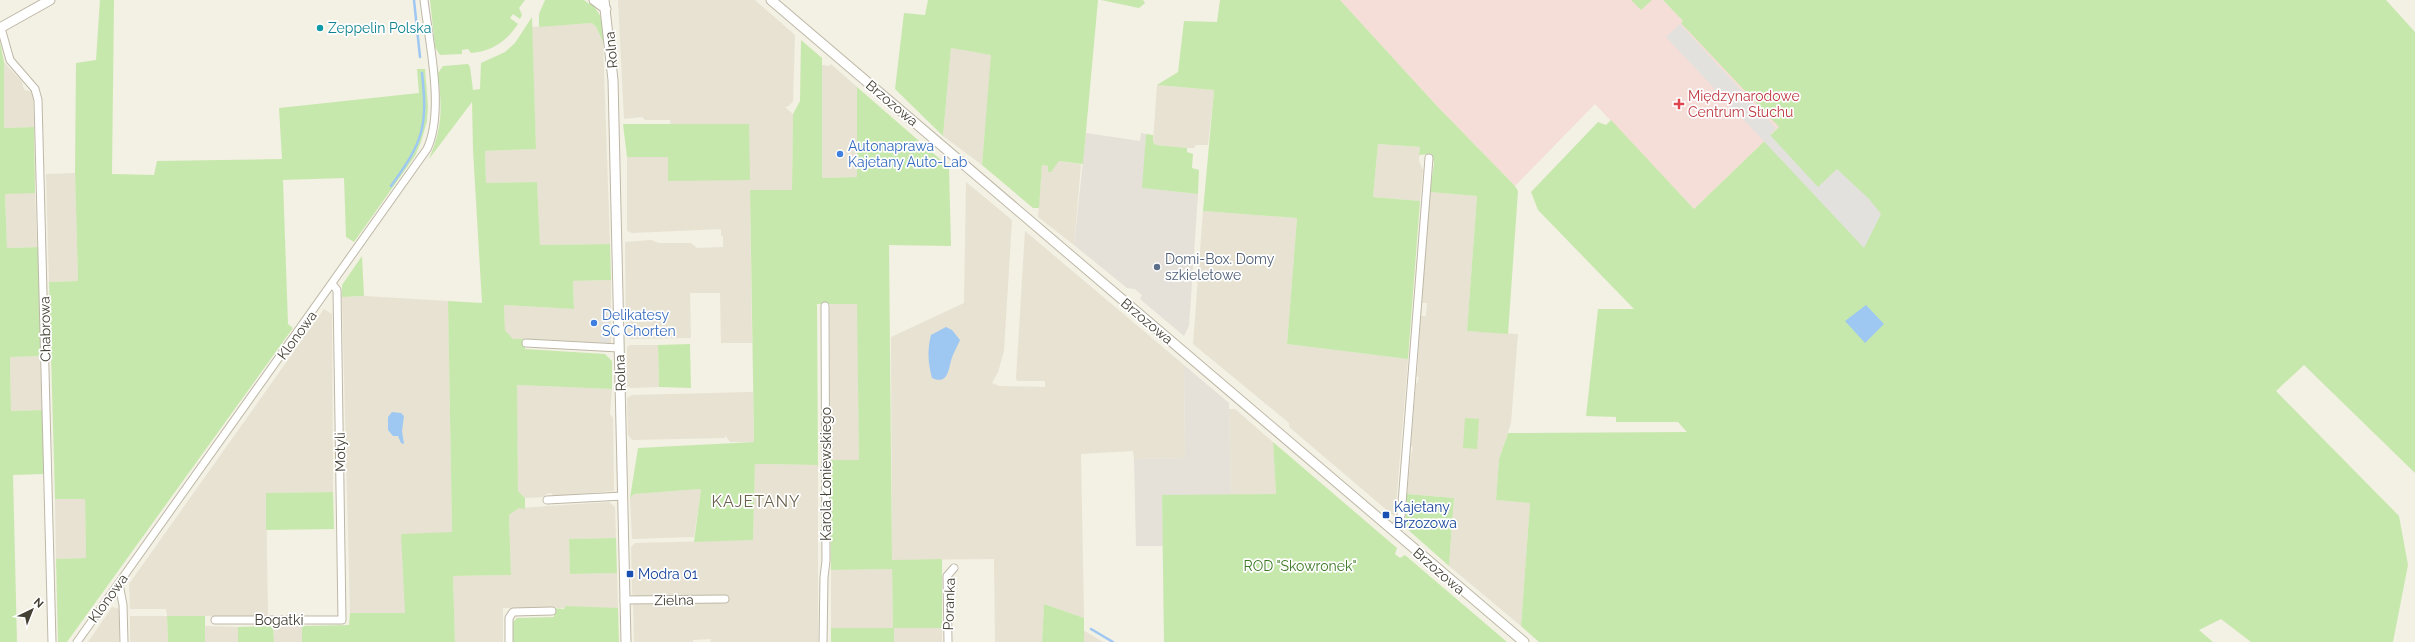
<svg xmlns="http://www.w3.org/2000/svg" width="2415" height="642" font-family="Raleway,sans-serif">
	<rect width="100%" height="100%" fill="#f3f0e4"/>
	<!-- residential -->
	<path fill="#e7e2d2" d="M618,0H755L795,35L793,101L789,106L785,107L793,114L792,190L750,191L752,343H721L720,293H690L691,338L630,339L626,336L625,242L651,240L659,243H691L697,248L723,247V236H721V229L632,233L627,231V157H669L668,180L749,124L671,125L670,120H645L642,117L624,119Z
		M592,23L596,27L603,42L610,244L540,245L537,182L486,183L485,151L536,149L532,27Z
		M951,48L992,55L982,165L943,136Z
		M4,62L22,82L24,90L33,92L34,127L4,128Z
		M831,64L857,87V177L822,178V65L829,66Z
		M1157,85L1214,90L1208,145H1196L1194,148H1187L1156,145L1153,142Z
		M1378,144L1420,147L1419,161L1423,170L1420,201L1373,197Z
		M1058,161L1081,164L1074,245L1038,217L1042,165L1048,166Z
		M75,173L78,281L49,282L46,174Z
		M966,182L1012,220L1004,351L998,372L992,383L999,386L1045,387V381H1017L1016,378L1025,231L1184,365L1185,458L1134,459L1133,451L1081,454L1084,618L1044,604L1042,642H995L994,559L892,560L891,337L964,303Z
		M1430,192L1477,196L1467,331L1518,334L1511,423L1499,459L1496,500L1530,503L1521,626L1449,566L1454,498L1407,494L1411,455L1413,448L1411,445L1416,385L1419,378L1417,376L1421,316H1426L1427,303H1422Z
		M5,193H35L37,247L7,248Z
		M1203,211L1297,218L1287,344L1408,359L1395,517L1289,427V423L1193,344Z
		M611,280V343L513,339L505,330L504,305L574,309L573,281Z
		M364,296L448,301L452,532L405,614L350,613L342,297Z
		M830,304H858L859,461L830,460Z
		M324,309L332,314L333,492L266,493L268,616H167L168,642H130V616H167L166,609H130L129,584Z
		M630,345H658L659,387L631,388L627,386V347Z
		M40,356L42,410L11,411L10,357Z
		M516,385L612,389L610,414L613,418L614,491L554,496L551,493L546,494L545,497L525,498L518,491Z
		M753,392L754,442H730L725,435V438L632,440L628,435L627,398L632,395Z
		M1229,409H1235L1273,442L1276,494L1231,495Z
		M755,464L818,465V642H710L711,639L693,640V642H634L633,602L685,597L680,594L674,598H636L632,594L631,547L635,543L753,540Z
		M701,489L694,537L632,539L630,498L634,494Z
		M55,499H85L86,558L56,559Z
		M609,502L615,507L616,538L569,539L570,574L617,573L618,608H503V642H455L453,576L511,575L509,515L519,508Z
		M892,569L893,628H942V642H894L893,628H831V570Z
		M112,607L119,609V642H88Z
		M205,626L238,627V642H205Z
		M273,626H302V642H274Z
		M1083,630L1103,642H1084Z"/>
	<!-- industrial -->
	<path fill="#e5e1d9" d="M1086,133L1140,141L1141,133L1146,134L1143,188L1198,194L1189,326L1184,336L1140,299L1142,295L1135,289L1127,288L1074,245Z
		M1184,365L1229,403L1231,495H1162L1163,546H1136L1134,459L1185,458Z"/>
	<!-- medical -->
	<path fill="#f4ded7" d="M1340,0H1663L1781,125L1694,209L1595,104L1515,186L1436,105Z"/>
	<!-- green -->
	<path fill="#c7e8ac" d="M100,0H114L112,174L154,175L157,161L282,159L279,108L419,93L417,69H425L428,106L427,121L421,142L415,156L354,242L346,237L344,178L283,180L288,324L293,328L67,642H58L56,559L86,558L85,499H55L49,282L78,281L75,173L76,63L96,60Z
		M430,0H525L519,8L522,15L520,19L513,14L510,18L518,24C507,41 491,52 471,53L468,49L462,50V54L440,55L435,47Z
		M545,0H584L589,4L590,0L601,17L605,42H603L596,27L592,23L539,27V14Z
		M928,0H1098L1083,164L1059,161L1051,172H1048V166L1042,165L1039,208H1033L982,165L991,55L951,48L943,136L895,89L904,13L925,15Z
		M1101,0H1143L1145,3L1139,8Z
		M1220,0H1340L1436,105L1515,186L1518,191L1508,334L1467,331L1477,196L1430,192L1434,163L1431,154L1419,155L1420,147L1378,144L1373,197L1420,201L1408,359L1287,344L1297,218L1203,211L1214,90L1157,85L1178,72L1184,21L1217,22Z
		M1631,0H1652L1641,10Z
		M1663,0H2386L2415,32V473L2304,365L2276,391L2399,516L2408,565L2393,642H2251L2221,619L2199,630L2213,642H1539L1521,626L1530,503L1496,500L1499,459L1508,433L1687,432L1678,422H1616V417L1586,416L1598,309H1634L1538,210L1531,192L1598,122L1606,125L1611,120L1694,209L1779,127L1681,23L1683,21Z
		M532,17L536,149L485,151L486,183L537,182L540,245L610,244L611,280L573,281L574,309L504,305L505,330L513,339H526L525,349L605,354L612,361V389L517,385L518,491L525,498V509L519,508L509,515L511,575L453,576L455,642H302V626L349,625L350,613H405L401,534L452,532L448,301L482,303L473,150L472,102L429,159C443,125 442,109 438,73L443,66L468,64L470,67L473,90L480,89L481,63L505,52L515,43Z
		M801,40L822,58V178L857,177V87L949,167L951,246L889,245L892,560L942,559V628H894V642H831V628H893L892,569L831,570L830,460H859L857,304H817L818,465L755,464L753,540L694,542L701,489L634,494L630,498L638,448L754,442L750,190H792L793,114L800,101Z
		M0,42L4,62V128L34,127L35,193L5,194L7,248L41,247L43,356L10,357L11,411L43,410L45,474L13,475L17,642H0Z
		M623,124H749L750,180L668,181V157H627Z
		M1146,134L1153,135V142L1156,145L1187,148V152L1193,154L1192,168L1199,170L1198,194L1142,188Z
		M362,256L364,296L342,297V285Z
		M690,344L691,388L659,387L658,345Z
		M1465,418L1479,419L1477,449L1463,448Z
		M1273,442L1397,548L1395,554L1400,558L1405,555L1507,642H1164L1162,495L1276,494Z
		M333,492L334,529L266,530V493Z
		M1407,494L1454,498L1449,566L1405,527Z
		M616,538L617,573L570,574L569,539Z
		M1044,604L1084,618V642H1042Z
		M566,606L618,608L619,642H512L513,622L517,618L554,617L553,608L564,609Z
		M167,616H205V642H168Z
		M273,626L274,642H238V627Z"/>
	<!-- parking -->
	<path fill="#e3e1dd" d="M1680,24L1776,128L1770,135L1818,187L1837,169L1869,199L1881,214L1864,248L1666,37Z
		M601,313L609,314V344L600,343Z"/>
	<!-- water -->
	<path fill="#9ec8f2" d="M1866,305L1884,324L1865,343L1845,321Z
		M946,327L952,330L960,340C958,345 955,350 953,355C948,366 950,386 932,378C928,363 927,351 931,335Z
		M392,412L401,413L404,416L402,431L404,444L401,443L398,436H393L388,430V417Z"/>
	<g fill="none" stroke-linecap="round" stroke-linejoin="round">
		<!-- stream -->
		<path stroke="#9ec8f2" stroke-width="2.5" d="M414,0L420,57
			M391,186C423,142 428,127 422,73
			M1091,629L1113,642"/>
		<defs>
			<path id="minor" d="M1,28L10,60L35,89L38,100L52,642
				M526,343L619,348
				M547,500L623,496
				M1393,531L1401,516L1429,158
				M119,584L123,605L124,642
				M624,600L725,599
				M215,620H342L337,290L333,285
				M77,642L427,149C445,111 429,42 424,0
				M509,642V618L513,612L552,611
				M823,642L824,577L826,561L825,306
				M948,642L947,576L954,568"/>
			<path id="tertiary" d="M594,0L606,9
				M604,0L613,80L626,642
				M771,0L1524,642
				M0,28L50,0"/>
		</defs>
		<!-- minor casing -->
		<use href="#minor" stroke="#beb8a7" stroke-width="9"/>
		<!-- tertiary casing -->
		<use href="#tertiary" stroke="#beb8a7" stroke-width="11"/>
		<!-- minor -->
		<use href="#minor" stroke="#fff" stroke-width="7"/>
		<!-- tertiary -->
		<use href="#tertiary" stroke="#fff" stroke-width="9"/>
	</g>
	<!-- markers -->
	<circle fill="#0f9aa8" stroke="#fff" stroke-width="1.5" cx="320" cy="28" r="4"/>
	<path fill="#e0444e" stroke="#fff" stroke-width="1.5" d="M1677 98h4v4h4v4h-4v4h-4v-4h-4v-4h4z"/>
	<g fill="#3f7fe0" stroke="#fff" stroke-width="1.5">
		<circle cx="840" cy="154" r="4"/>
		<circle cx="594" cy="323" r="4"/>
	</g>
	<circle fill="#5c6f8a" stroke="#fff" stroke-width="1.5" cx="1157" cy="267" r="4"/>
	<g fill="#1a4fb4" stroke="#fff" stroke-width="1.5">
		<rect x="1382" y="511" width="8" height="8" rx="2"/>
		<rect x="626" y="570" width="8" height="8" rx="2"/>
	</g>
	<g text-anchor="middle" stroke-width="3.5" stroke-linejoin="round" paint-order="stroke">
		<!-- culture labels -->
		<g font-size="14" fill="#0d838f" stroke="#fff" text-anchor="start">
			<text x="328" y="33">Zeppelin Polska</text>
		</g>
		<!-- street labels -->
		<g font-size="14" fill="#454034" stroke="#fff">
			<text transform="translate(611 50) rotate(-95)" y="5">Rolna</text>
			<text transform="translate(892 103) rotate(40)" y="5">Brzozowa</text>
			<text transform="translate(1147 321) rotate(40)" y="5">Brzozowa</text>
			<text transform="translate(45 329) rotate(-91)" y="5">Chabrowa</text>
			<text transform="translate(297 335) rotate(-54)" y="5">Klonowa</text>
			<text transform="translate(620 373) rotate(-92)" y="5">Rolna</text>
			<text transform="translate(340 452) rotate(-91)" y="5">Motyli</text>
			<text transform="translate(826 474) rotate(-90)" y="5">Karola Łoniewskiego</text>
			<text transform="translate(1439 571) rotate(41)" y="5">Brzozowa</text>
			<text transform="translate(108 598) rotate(-54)" y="5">Klonowa</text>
			<text transform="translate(674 600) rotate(-1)" y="5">Zielna</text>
			<text transform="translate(949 604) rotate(-88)" y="5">Poranka</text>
			<text x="279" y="625">Bogatki</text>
		</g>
		<!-- health labels -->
		<g font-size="14" fill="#be3a42" stroke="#fff" text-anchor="start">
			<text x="1688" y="101">Międzynarodowe<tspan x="1688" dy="16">Centrum Słuchu</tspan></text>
		</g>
		<!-- shop labels -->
		<g font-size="14" fill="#366cbe" stroke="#fff" text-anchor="start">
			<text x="848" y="151">Autonaprawa<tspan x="848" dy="16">Kajetany Auto-Lab</tspan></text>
			<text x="602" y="320">Delikatesy<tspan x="602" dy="16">SC Chorten</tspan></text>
		</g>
		<!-- service labels -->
		<g font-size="14" fill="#4e5e75" stroke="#fff" text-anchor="start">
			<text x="1165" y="264">Domi-Box. Domy<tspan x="1165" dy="16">szkieletowe</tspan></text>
		</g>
		<!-- transit labels -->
		<g font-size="14" fill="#164399" stroke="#fff" text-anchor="start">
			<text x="1394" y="512">Kajetany<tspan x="1394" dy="16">Brzozowa</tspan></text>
			<text x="638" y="579">Modra 01</text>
		</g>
		<!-- park labels -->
		<g font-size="14" fill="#3d7826" stroke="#fff">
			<text x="1300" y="571">ROD "Skowronek"</text>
		</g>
		<!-- quarter labels -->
		<g font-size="16" letter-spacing="1" fill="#685f4b" stroke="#fff">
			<text x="756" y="507">KAJETANY</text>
		</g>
	</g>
	<!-- north arrow -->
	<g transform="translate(32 610) rotate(43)" stroke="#ffffff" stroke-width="3" paint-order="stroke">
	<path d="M0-3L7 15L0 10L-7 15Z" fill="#454034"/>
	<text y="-6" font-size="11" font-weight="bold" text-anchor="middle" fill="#454034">N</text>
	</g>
</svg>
